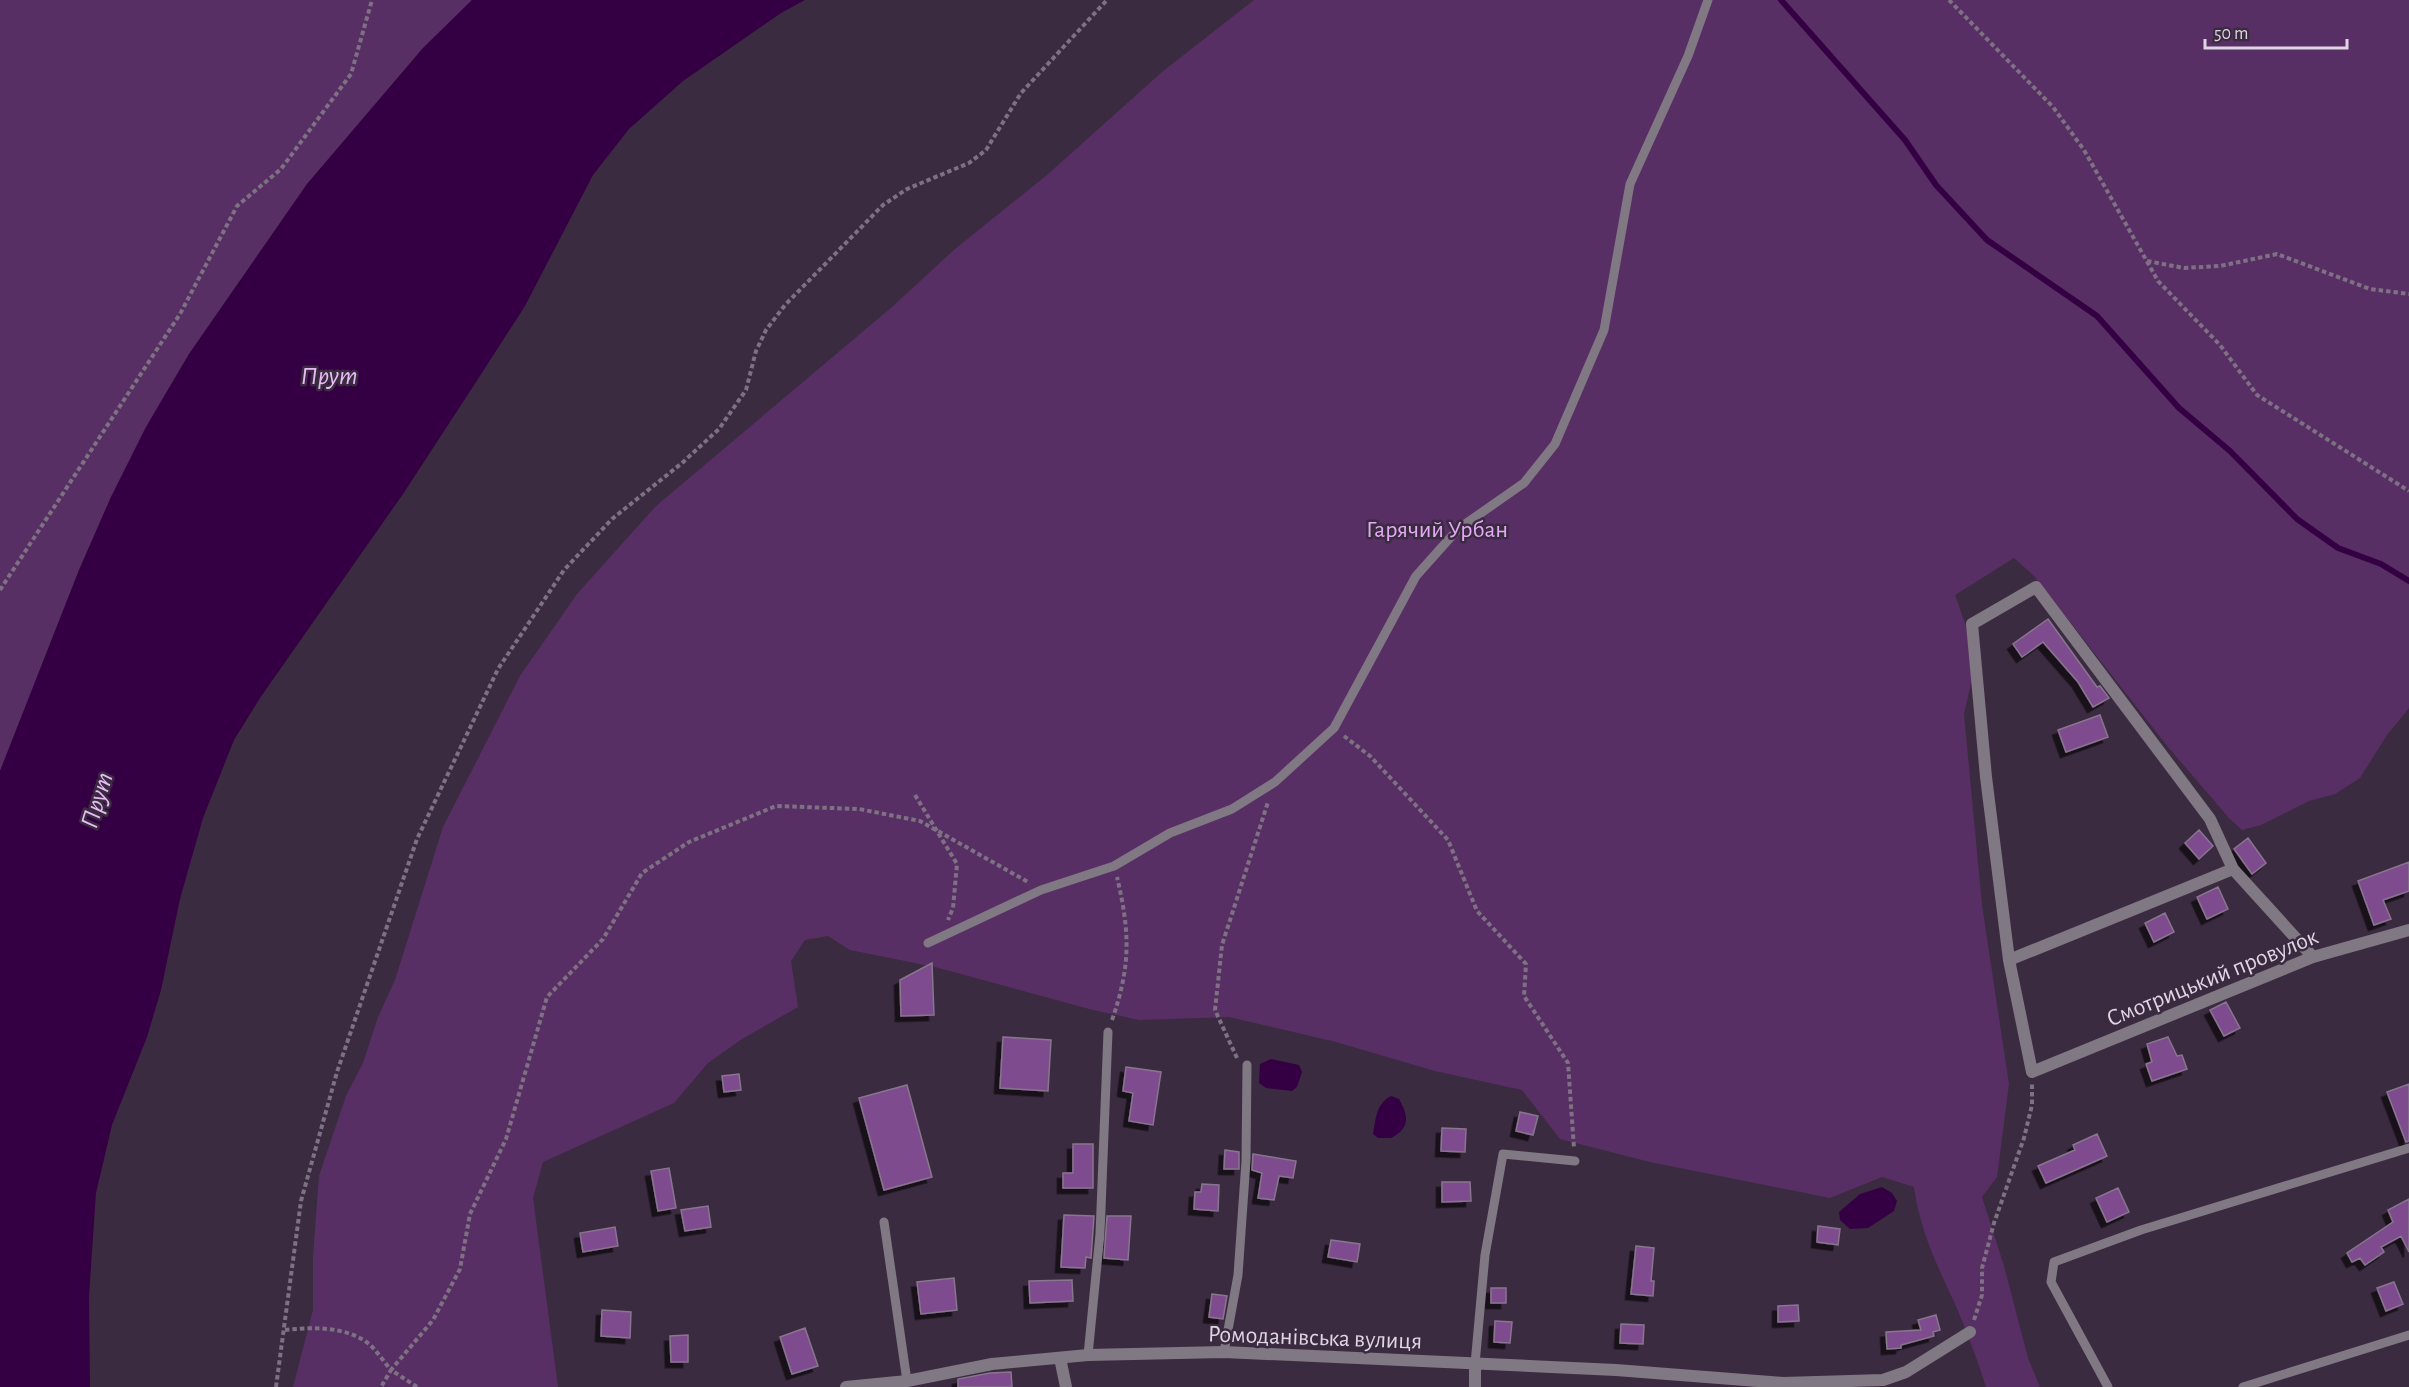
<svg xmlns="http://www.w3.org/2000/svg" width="2409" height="1387" font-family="'Alegreya Sans',sans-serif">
	<defs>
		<filter id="shadow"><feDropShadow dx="-5.5" dy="5.5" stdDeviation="0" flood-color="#0009"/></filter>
	</defs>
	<rect width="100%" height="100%" fill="#3b2b40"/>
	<!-- green -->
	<path fill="#582f64" d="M0,0H472L423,48L307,184L189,354L146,427L111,497L79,570L0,771Z
		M1254,0H2409V708L2387,735L2360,778L2335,794L2309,801L2261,825L2242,830L2229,818L2168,747L2034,576L2014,558L1955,595L1977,657L1964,714L1982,905L2009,1084L1997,1177L1982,1197L2004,1266L2028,1358L2040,1387H1986C1977,1359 1967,1331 1955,1304C1937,1265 1920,1231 1914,1187L1882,1177L1830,1198L1650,1162L1560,1139L1522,1090L1435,1071L1336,1042L1229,1017L1139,1020L1093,1010L935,967L850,950L828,936L805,940L791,961L798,1007L742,1039L708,1063L674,1103L543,1162L533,1198L558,1387H293L313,1310V1256L319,1176L346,1096L363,1063L378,1017L395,980L443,827L520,676L577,594L656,506L892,307L955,249L1047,175L1162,72Z"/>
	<!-- water -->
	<path fill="#350043" d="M472,0H805L781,13L683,81L629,129L593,175L525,306L478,379L403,494L260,698L234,740L203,818L180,899L161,990L147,1037L112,1125L96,1193L89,1296L90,1387H0V771L79,570L111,497L146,427L189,354L307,184L423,48Z
		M1271,1059L1299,1065L1302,1072L1297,1087L1292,1091L1266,1088L1259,1083L1260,1064Z
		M1391,1096L1399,1099C1409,1116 1410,1128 1391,1138H1378L1373,1134C1376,1118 1376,1104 1391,1096Z
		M1882,1187L1892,1193L1897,1201L1894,1211L1868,1228L1850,1229L1840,1220L1839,1212L1860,1194Z"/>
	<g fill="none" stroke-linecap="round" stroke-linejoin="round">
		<!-- stream -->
		<path stroke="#350043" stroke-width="6" d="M1781,0L1905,140L1936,185L1987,240L2097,316L2179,408L2230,451L2297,519L2338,548L2381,564L2409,581"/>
	</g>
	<!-- building -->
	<path fill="#7f4b8f" stroke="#88758e" stroke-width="1.5" filter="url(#shadow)" d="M2048,619L2097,687L2100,686L2109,698L2093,707L2078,682L2043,642L2022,657L2013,644Z
		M2100,715L2108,737L2066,752L2058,730Z
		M2199,830L2213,846L2199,859L2185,843Z
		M2248,838L2266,863L2252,874L2234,849Z
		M2409,862V891L2383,900L2391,919L2374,925L2358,881Z
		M2218,887L2228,909L2207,919L2197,897Z
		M2165,913L2174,932L2154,942L2145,923Z
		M932,963L934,1015L901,1016L900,980Z
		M2226,1002L2240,1028L2224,1036L2210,1010Z
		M1003,1037L1051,1040L1048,1091L1000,1088Z
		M2168,1037L2177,1056L2182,1055L2187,1069L2152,1081L2146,1064L2152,1062L2147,1044Z
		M1126,1067L1161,1072L1153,1125L1129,1121L1133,1093L1123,1091Z
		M739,1074L741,1090L724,1092L722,1076Z
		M2409,1084V1141L2406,1142L2387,1092Z
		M907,1085L932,1177L884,1190L859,1098Z
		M1520,1112L1538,1116L1533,1135L1516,1131Z
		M1442,1128L1466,1129L1465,1152L1441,1151Z
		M2097,1134L2107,1156L2046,1183L2038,1166L2075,1150L2073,1145Z
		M1073,1144H1093V1188H1063V1173H1073Z
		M1225,1150L1239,1152V1169H1224Z
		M1253,1154L1296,1161L1293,1178L1279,1176L1274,1200L1258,1198L1262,1173L1252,1170Z
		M669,1168L676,1208L658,1211L651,1171Z
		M1442,1182H1470L1471,1201L1442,1202Z
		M1202,1184L1219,1185L1218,1211L1194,1209L1195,1192H1201Z
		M2118,1188L2129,1212L2107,1222L2096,1198Z
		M2409,1199V1252L2401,1236L2381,1247L2384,1252L2365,1265L2360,1258L2352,1262L2347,1253L2393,1222L2388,1210Z
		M708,1206L711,1227L685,1231L681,1210Z
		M1064,1215L1094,1216L1091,1258L1086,1257L1085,1268L1061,1267Z
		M1107,1216H1131L1128,1260L1104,1258Z
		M1818,1226L1840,1229L1838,1245L1817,1242Z
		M615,1227L618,1246L583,1252L580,1233Z
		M1331,1240L1360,1244L1357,1262L1328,1257Z
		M1636,1246L1654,1248L1651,1281H1654L1653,1296L1631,1294Z
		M954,1278L957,1310L921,1314L917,1282Z
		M1072,1280L1073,1301L1030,1303L1029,1281Z
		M2394,1282L2403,1304L2386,1311L2377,1288Z
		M1491,1288H1506V1303H1491Z
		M1212,1294L1227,1296L1223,1319L1209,1317Z
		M1798,1305L1799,1321L1778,1322V1306Z
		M602,1310L631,1312L630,1338L601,1336Z
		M1936,1315L1940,1330L1933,1332L1934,1336L1901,1345V1348L1887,1349L1886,1332L1921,1330L1918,1320Z
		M1495,1321L1512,1322L1510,1343L1494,1342Z
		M1621,1324L1644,1325L1643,1344L1620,1343Z
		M805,1328L818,1366L792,1374L780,1337Z
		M688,1335V1362H671L670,1336Z
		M1011,1372L1012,1387H958V1379L990,1373Z"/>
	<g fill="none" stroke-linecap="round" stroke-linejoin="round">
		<!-- path -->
		<path stroke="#7e7183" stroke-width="4" stroke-dasharray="4.5 3" stroke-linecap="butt" d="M1949,0L2053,107L2084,150L2158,281L2220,345L2257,395L2409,491
			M2147,261L2184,268L2220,266L2277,254L2370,289L2409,294
			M0,590L180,314L237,206L281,169L351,74L372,0
			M1344,736L1370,756L1448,840L1477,911L1526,964L1524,996L1568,1063L1574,1148
			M915,795L957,864L953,908L948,920
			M1112,1020C1131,966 1130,932 1117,877
			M1237,1058L1215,1010L1222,945L1268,802
			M1974,1320L1982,1295V1268L1994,1223L2024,1138L2032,1105V1084
			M285,1330C313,1327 346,1326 369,1344C377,1351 384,1362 391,1370L381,1387
			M276,1387L301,1201L337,1072L417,839L498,669L564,570L612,519L682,463L719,429L746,390L756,351L766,330L785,305L883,205L907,189L969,163L986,150L1021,93L1107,0
			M417,1387L391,1370L433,1320L460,1269L470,1214L506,1139L547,997L603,939L642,873L689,842L776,806L859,809L920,821L1028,882"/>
		<!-- lane -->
		<path stroke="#807883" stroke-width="9" d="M928,943L1041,890L1114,866L1170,833L1232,809L1275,782L1334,728L1416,576L1458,529L1524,483L1555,444L1604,330L1630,184L1688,56L1708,0
			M884,1222L907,1381
			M1224,1352L1238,1275L1246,1161L1247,1065
			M1088,1355L1100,1234L1108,1032
			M1475,1364L1485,1255L1503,1154L1575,1161
			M2108,1387L2051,1282L2054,1262L2141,1230L2409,1148
			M2243,1387L2409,1335"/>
		<!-- street -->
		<path stroke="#807883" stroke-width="12" d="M2313,957L2233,869L2210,819L2036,587L1972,624L1986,777L2009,960L2032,1072L2313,957L2409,930
			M2009,960L2233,869
			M1060,1358L1066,1387
			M1475,1364V1387
			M846,1387L907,1381L992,1364L1088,1355L1224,1352L1616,1370L1783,1383L1883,1380L1906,1372L1970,1332"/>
	</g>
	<g text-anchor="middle" stroke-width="5" stroke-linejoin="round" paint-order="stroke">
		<!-- park labels -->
		<g font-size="24" fill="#e2a9f4" stroke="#3b2b40">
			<text x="1437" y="537">Гарячий Урбан</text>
		</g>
		<!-- street labels -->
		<g font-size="24" fill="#dfd5e3" stroke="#3b2b40">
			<text transform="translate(2212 977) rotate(-22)" y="8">Смотрицький провулок</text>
			<text transform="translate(1315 1337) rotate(2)" y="8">Ромоданівська вулиця</text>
		</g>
		<!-- water labels -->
		<g font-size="26" font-style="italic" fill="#e7bcf5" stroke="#3b2b40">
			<text x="329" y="384">Прут</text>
			<text transform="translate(96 800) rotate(-73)" y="9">Прут</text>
		</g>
	</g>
	<!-- scale -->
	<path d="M2205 39v9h142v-9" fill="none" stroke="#dfd5e3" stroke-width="3"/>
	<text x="2214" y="39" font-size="18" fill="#dfd5e3" stroke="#3b2b40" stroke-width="4.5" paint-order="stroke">50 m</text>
</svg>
